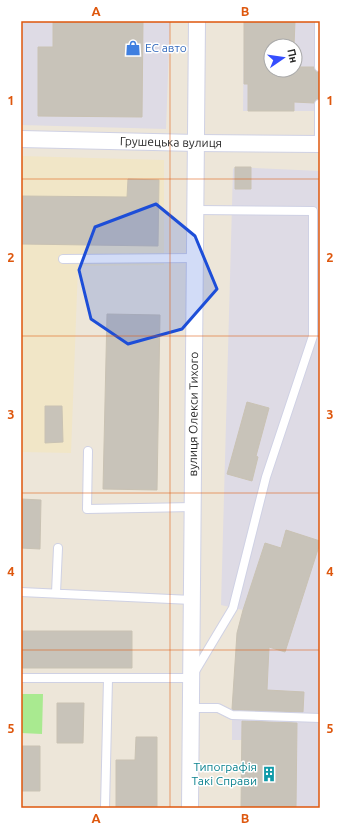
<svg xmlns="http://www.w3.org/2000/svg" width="341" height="829" font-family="Ubuntu,sans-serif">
	<rect width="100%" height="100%" fill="#ede6d9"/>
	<!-- industrial -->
	<path fill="#dedbe5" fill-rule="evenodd" d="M21,21H170L166,129L21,125Z
		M244,21H320V111H243ZM271,46H295V70H271Z
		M235,167L320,171V808H241L242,740H232V715L237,633L243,610L221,605L233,169Z"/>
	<!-- education -->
	<path fill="#f1e6c7" d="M21,156L164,160V265L78,266L71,453L21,452Z"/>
	<!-- green -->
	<path fill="#a9ea90" d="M21,694H43L42,734L21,733Z"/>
	<!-- building -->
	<path fill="#c8c3b9" stroke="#c9c2b3" d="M53,21H143L142,117L38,116V47H53Z
		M244,21H295L294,46H271V70H295V67H314L316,72H320V99H316L314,103L294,102V111H248V84H244Z
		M235,167H251V189H235Z
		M128,179L159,180L158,246L21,244V196L127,197Z
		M107,314L160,315L157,490L103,489Z
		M247,402L269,408L256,456L258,457L252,481L227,474Z
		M45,406H62L63,442L45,443Z
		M21,499L41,500L40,549L21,548Z
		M286,530L320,541V543L285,652L269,647L267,690L304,692L303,712L233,710L232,709L237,633L243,610L265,543L281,548Z
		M21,631H132V668H21Z
		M57,703H84L83,743H57Z
		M242,721L297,723L296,808H241Z
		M136,737H157V808H116V760H135Z
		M21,746H40V791H21Z"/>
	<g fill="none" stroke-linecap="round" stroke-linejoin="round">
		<defs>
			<path id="lane" d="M319,67V21
				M319,104V144
				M63,259L195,258
				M88,451L87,509L193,507
				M21,592L192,600
				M56,593L58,548
				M21,678H191L233,608L266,477L313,336V211L196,210
				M191,708H218L232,715L320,718
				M105,808L108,679"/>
			<g id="street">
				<path id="s1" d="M21,139L197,143L320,144"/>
				<path id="s2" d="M190,808L197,21"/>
			</g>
		</defs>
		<!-- lane casing -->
		<use href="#lane" stroke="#cfd1e4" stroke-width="10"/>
		<!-- street casing -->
		<use href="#street" stroke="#cfd1e4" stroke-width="18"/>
		<!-- lane -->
		<use href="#lane" stroke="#fff" stroke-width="8"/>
		<!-- street -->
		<use href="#street" stroke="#fff" stroke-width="16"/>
	</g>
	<!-- marked area -->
	<path fill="#1d4ed8" fill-opacity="0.2" stroke="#1d4ed8" stroke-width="3" stroke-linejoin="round" d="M156,204L195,236L217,289L182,329L128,344L91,319L79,270L95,227Z"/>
	<!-- grid -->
	<path fill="none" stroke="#de570d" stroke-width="1" stroke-opacity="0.55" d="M170,21V808M21,179H320M21,336H320M21,493H320M21,650H320"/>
	<!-- icons -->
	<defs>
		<symbol id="shop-bare" viewBox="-9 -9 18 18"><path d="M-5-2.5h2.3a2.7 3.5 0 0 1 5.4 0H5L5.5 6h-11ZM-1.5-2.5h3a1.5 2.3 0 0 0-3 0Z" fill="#3f7fe0" stroke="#fff" stroke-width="2.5" paint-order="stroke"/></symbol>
		<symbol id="building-bare" viewBox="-9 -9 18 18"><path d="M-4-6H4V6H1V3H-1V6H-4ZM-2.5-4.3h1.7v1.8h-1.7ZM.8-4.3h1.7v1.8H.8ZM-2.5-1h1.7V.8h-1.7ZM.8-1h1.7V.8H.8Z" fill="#0f9aa8" stroke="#fff" stroke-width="2.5" paint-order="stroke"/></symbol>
	</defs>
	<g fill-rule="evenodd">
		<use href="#shop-bare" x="122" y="37" width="22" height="22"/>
		<use href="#building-bare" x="258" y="763" width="22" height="22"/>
	</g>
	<g text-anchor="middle" stroke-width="3" stroke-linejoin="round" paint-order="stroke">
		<!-- shop labels -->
		<g font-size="12" fill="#366cbe" stroke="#fff" text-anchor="start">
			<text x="145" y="52">ЕС авто</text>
		</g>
		<!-- street labels -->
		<g font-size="12" fill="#292929" stroke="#fff">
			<text dy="4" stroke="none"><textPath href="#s1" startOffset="150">Грушецька вулиця</textPath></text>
			<text dy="4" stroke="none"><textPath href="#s2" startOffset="394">вулиця Олекси Тихого</textPath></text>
		</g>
		<!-- culture labels -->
		<g font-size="12" fill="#0d838f" stroke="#fff" text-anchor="end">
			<text x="257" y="771">Типографія<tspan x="257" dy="14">Такі Справи</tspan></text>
		</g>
	</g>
	<!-- border -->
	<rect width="341" height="829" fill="none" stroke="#ffffff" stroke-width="44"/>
	<!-- north arrow -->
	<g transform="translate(283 58) rotate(77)"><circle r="19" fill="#ffffff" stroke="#a9a9a9"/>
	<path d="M0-3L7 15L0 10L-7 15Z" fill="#354eff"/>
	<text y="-6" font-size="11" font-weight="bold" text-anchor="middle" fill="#292929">Пн</text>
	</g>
	<rect x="22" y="22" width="297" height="785" fill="none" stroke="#de570d" stroke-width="1.5"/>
	<g font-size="13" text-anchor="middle" font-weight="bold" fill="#de570d">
		<text x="96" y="16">A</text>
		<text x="245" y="16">B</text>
		<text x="11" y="105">1</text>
		<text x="330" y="105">1</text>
		<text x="11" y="262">2</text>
		<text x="330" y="262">2</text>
		<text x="11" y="419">3</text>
		<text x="330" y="419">3</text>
		<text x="11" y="576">4</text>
		<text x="330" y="576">4</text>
		<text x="11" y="733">5</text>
		<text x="330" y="733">5</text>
		<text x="96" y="823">A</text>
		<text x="245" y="823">B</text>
	</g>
</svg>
